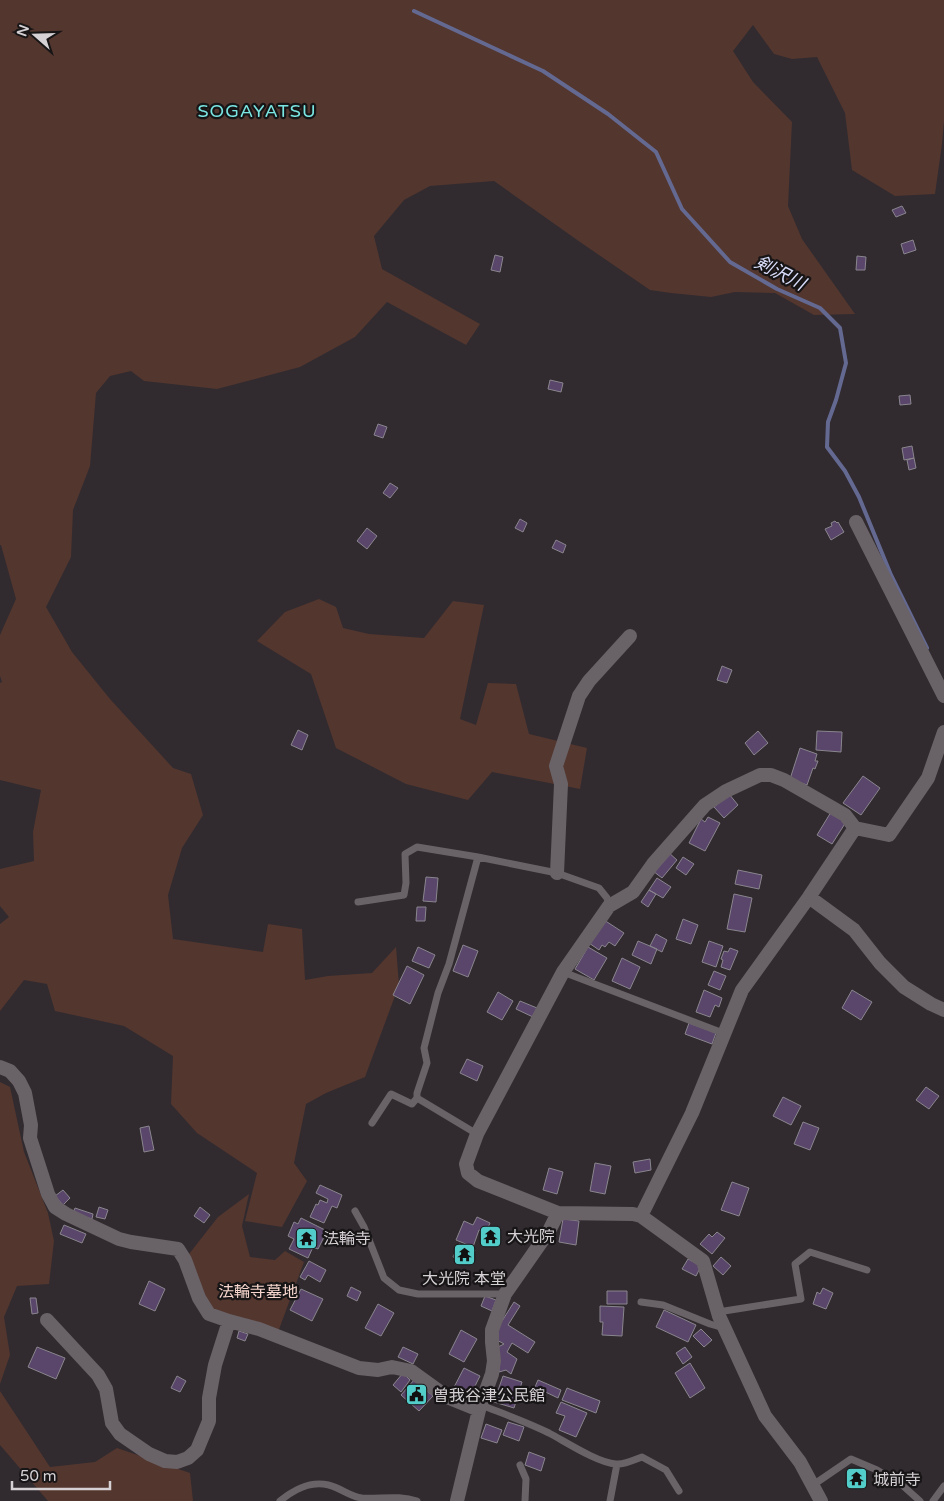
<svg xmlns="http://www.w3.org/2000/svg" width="944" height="1501" font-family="'Varela Round','Noto Sans JP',sans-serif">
	<rect width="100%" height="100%" fill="#312b30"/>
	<!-- green -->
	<path fill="#53362e" d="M0,0H944V121L942,144L935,194L895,196L852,170L845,113L817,57L792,59L774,54L753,25L733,51L753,82L792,122L788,206L802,239L855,314L814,315L775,293L735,292L711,297L671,293L650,290L580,242L494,181L430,186L404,200L374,236L382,269L480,324L466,345L387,302L355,337L300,367L217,389L144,381L131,371L110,376L96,393L90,466L73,510L71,557L46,607L72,652L110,699L173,768L191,774L203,815L182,848L168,895L173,939L263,952L268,924L302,929L305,980L328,976L372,973L396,947L399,985L365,1077L326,1093L306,1104L294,1163L307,1181L282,1227L245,1221L257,1173L197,1133L171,1104L173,1056L124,1026L55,1011L47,984L24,980L0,1011V924L9,917L0,906V869L34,861L33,832L41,790L0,780V683L2,682L0,676V635L16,599L1,545H0Z
		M319,599L336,607L343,628L369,634L424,638L453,601L484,605L460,719L476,725L488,683L516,684L529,734L587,748L580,789L492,772L468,800L406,784L336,748L311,674L257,641L285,612Z
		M0,1082L10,1087L24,1152L48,1213L54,1241L49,1284L17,1286L4,1317L10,1355L0,1384Z
		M249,1194L242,1226L250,1257L275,1260L285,1251L304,1262L278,1332L211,1311L202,1295L189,1254L218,1217Z
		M0,1391L50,1467L95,1462L117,1448L190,1473L193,1501H48L0,1445Z"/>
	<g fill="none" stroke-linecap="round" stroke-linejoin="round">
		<!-- stream -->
		<path stroke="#646992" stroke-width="4" d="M414,11L543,71L608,114L656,152L682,209L730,262L777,289L820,308L840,328L846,363L836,400L828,422L827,447L845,471L859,497L891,575L927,648"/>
	</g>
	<!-- building -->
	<path fill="#5a456b" stroke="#89868d" d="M902,206L906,213L896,217L892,210Z
		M913,240L916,250L904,254L901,244Z
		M495,255L503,257L500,272L491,270Z
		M857,256L866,257L865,270H856Z
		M550,380L563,383L561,392L548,389Z
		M910,395L911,404L900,405L899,396Z
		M378,424L387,427L383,438L374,435Z
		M912,446L914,458L904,460L902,448Z
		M914,458L916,468L909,470L907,460Z
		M390,483L398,488L390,498L383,493Z
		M520,519L527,523L523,532L515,528Z
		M835,521L837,523L838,522L844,532L831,540L825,529L832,526L831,523Z
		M367,528L377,536L367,549L357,541Z
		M556,540L566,545L563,553L552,548Z
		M722,666L732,670L727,683L717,680Z
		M298,730L308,735L302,750L291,745Z
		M758,731L768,743L754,755L745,743Z
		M817,731L842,732L841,752L816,750Z
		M800,748L817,754L815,761H818L815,769L813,768L807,785L790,779Z
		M863,776L880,788L861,815L843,803Z
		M729,794L738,805L724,818L714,807Z
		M831,812L846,822L832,844L817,835Z
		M708,817L720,823L705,851L689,843L701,819L705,822Z
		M668,852L677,860L662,878L653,871Z
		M683,857L694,864L686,875L676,868Z
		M738,870L762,875L759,889L735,884Z
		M426,877L438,878L436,902L423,901Z
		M657,878L671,887L663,898L649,890Z
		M649,890L656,894L648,907L641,902Z
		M734,894L752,898L745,932L727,929Z
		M417,907H426L425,921H416Z
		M683,919L698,925L691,944L676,939Z
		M604,920L624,933L615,946L609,942L605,947L602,945L599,950L589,943Z
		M656,934L667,940L662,952L650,946Z
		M638,941L657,949L651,964L632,955Z
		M709,941L723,946L716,967L702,962Z
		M463,945L478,951L468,977L453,971Z
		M418,947L435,955L429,968L412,961Z
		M588,947L607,958L594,980L575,969Z
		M730,948L738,951L730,970L721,967L723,960L721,959L724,951L728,952Z
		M622,958L640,967L630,989L612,981Z
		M407,966L424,975L410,1004L393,995Z
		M714,971L726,976L720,990L708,985Z
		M704,990L722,998L719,1007L715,1005L710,1017L696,1012Z
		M852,990L872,1002L861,1020L842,1008Z
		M498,992L513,1001L502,1020L487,1012Z
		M520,1001L537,1008L533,1017L516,1009Z
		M689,1023L716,1033L712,1044L685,1034Z
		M467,1059L483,1066L477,1081L460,1073Z
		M926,1087L939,1096L929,1109L916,1100Z
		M783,1097L801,1106L791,1125L773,1116Z
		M803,1122L819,1128L810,1150L794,1144Z
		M149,1126L154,1150L144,1152L140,1128Z
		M650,1159L651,1170L635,1173L633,1162Z
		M595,1163L611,1166L605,1194L590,1191Z
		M549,1168L563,1172L557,1194L543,1190Z
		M732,1182L749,1188L739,1216L721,1210Z
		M320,1185L342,1195L337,1208L332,1206L324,1223L310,1217L316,1204L318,1205L320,1200L327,1203L328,1199L316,1193Z
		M63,1190L70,1198L63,1205L55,1196Z
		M99,1207L108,1210L105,1219L96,1217Z
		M200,1207L210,1215L204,1223L194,1216Z
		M75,1208L93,1214L92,1219L73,1213Z
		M477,1217L490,1223L486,1232L479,1230L473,1247L456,1240L464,1221L473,1225Z
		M301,1218L327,1231L318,1249L313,1247L308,1258L289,1249L294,1239L288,1236L294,1222L298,1224Z
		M563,1219L579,1221L576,1245L559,1242Z
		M64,1225L86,1234L82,1243L60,1234Z
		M717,1232L725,1238L712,1254L700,1244L709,1234L712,1237Z
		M459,1244L475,1250L469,1264L453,1257Z
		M721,1257L731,1266L723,1275L713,1266Z
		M688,1259L701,1266L696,1276L682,1269Z
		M309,1261L326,1270L320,1282L308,1275L305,1280L300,1277Z
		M149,1281L165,1289L155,1311L139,1304Z
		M351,1287L361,1292L357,1301L347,1296Z
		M823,1288L833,1293L826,1309L813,1304L817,1292L820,1294Z
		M301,1289L323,1299L312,1321L290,1310Z
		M607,1291H627V1304H607Z
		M485,1296L496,1300L492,1311L481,1306Z
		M30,1298H36L38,1313L32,1314Z
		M514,1302L520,1306L508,1325L535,1342L528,1353L512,1343L507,1352L517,1359L511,1374L506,1370L499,1372L498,1347L504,1344L497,1340V1329Z
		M378,1304L394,1313L381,1336L365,1328Z
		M600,1306L624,1307L622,1336L602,1335L603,1322H600Z
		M664,1310L696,1325L688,1342L656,1327Z
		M701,1329L712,1340L704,1347L693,1336Z
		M461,1330L477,1339L464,1362L449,1354Z
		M239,1331L248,1334L245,1341L237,1338Z
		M37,1347L65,1358L56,1379L28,1367Z
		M403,1347L418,1354L413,1364L398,1357Z
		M685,1347L692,1357L683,1364L676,1353Z
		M690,1363L705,1388L690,1398L675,1373Z
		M464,1368L480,1376L468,1400L452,1391Z
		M403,1373L410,1380L401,1392L393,1385Z
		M177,1376L186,1381L180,1392L171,1388Z
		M503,1376L522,1382L514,1408L494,1402Z
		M414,1380L433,1396L419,1411L401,1395Z
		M538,1380L561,1390L558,1398L535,1387Z
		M567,1388L600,1401L596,1413L562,1400Z
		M561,1402L587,1413L576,1437L559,1430L565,1416L556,1413Z
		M508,1422L524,1427L519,1441L503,1435Z
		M486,1424L502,1430L497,1443L481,1438Z
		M529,1452L545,1458L541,1471L525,1465Z"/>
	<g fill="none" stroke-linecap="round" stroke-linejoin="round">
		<!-- service -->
		<path stroke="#696267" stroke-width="7" d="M358,902L404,895L406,883L405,854L417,847L478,857L557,873L599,888L607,898L609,906
			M563,972L723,1033
			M372,1123L391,1094L412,1104L417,1098
			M477,1134L417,1098V1093L427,1063L424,1048L438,993L449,964L478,857
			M355,1211L364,1227L384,1278L399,1290L418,1294H505
			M641,1302L663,1305L710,1324L724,1328
			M718,1312L801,1299L795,1264L810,1252L867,1270
			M481,1405C504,1414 527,1422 549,1433C566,1442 598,1463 616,1464C624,1465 634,1460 642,1457L666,1470L679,1491
			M520,1465L526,1479L525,1501
			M813,1485L851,1459L877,1470L902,1485L920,1501
			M280,1501C297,1487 316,1478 337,1488C346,1492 353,1497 362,1498C381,1499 399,1495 417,1501
			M610,1501L617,1464
			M933,1501L944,1486"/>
		<!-- minor -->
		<path stroke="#696267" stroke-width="14" d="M856,522L944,696
			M557,873L561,784L556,766L579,696L589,681L630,636
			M809,897L854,930L880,963L904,987L931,1004L944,1010
			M0,1067L10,1071L19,1081L25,1093L31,1125L30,1138L48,1194L55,1207L66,1214L119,1239L131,1242L178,1249L185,1260L199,1298L209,1314L229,1321L259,1329L359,1368L378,1370L392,1367L411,1371L447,1397L479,1410
			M558,1213L478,1181L468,1173L466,1164L477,1134L563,972L609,906L633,892L653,864L705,805L726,791L760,775H771L784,780L845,815L855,828
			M641,1216L692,1113L742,990L809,897L855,828L889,835L928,778L944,732
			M47,1320L98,1375L106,1389L112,1423L120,1434L149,1454L165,1461L177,1462L188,1458L197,1450L209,1421V1398L215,1365L229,1321
			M457,1501L479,1410L492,1374L494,1361L492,1342V1330L505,1294L549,1231L558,1213L633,1214L641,1216L703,1261L719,1316L765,1416L800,1462L821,1501"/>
	</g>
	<!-- icons -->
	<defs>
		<symbol id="temple-square" viewBox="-11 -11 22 22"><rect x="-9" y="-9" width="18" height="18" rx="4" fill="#53cdc9" stroke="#181517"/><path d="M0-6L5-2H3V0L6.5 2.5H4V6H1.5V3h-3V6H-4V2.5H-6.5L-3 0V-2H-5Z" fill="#111"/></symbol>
		<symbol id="civic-square" viewBox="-11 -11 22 22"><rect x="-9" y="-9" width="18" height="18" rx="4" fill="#53cdc9" stroke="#181517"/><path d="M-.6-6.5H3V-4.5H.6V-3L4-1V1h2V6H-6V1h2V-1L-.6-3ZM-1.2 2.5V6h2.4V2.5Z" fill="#111"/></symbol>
	</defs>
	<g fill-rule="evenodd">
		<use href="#temple-square" x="478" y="1224" width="25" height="25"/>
		<use href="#temple-square" x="294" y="1226" width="25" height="25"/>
		<use href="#temple-square" x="452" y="1242" width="25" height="25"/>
		<use href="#civic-square" x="404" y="1382" width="25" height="25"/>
		<use href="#temple-square" x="844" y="1466" width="25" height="25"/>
	</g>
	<g text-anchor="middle" stroke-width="4.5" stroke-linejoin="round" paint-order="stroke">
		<!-- poi labels -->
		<g font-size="16" fill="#d5d1d4" stroke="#181517" text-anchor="start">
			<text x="507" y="1242">大光院</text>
			<text x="323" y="1244">法輪寺</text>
			<text x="464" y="1284" text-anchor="middle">大光院 本堂</text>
			<text x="433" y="1401">曽我谷津公民館</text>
			<text x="873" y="1485">城前寺</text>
		</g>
		<!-- park labels -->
		<g font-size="16" fill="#f6d6cd" stroke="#181517">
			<text x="258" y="1297">法輪寺墓地</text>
		</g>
		<!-- neighbourhood labels -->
		<g font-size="18" letter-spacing="1" fill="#7be7e3" stroke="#181517">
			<text x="257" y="117">SOGAYATSU</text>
		</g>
		<!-- water labels -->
		<g font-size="18" font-style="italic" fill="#d9ddf9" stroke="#181517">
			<text transform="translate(780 273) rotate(27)" y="6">剣沢川</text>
		</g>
	</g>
	<!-- north arrow -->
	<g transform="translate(35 35) rotate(290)" stroke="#181517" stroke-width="4" paint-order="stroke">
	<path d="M0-4L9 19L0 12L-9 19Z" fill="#d5d1d4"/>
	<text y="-8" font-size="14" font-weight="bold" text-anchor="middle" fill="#d5d1d4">N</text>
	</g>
	<!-- scale -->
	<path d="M12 1481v8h98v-8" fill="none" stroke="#d5d1d4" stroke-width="2.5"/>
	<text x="20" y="1481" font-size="15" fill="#d5d1d4" stroke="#181517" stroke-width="4" paint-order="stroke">50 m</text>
</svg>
